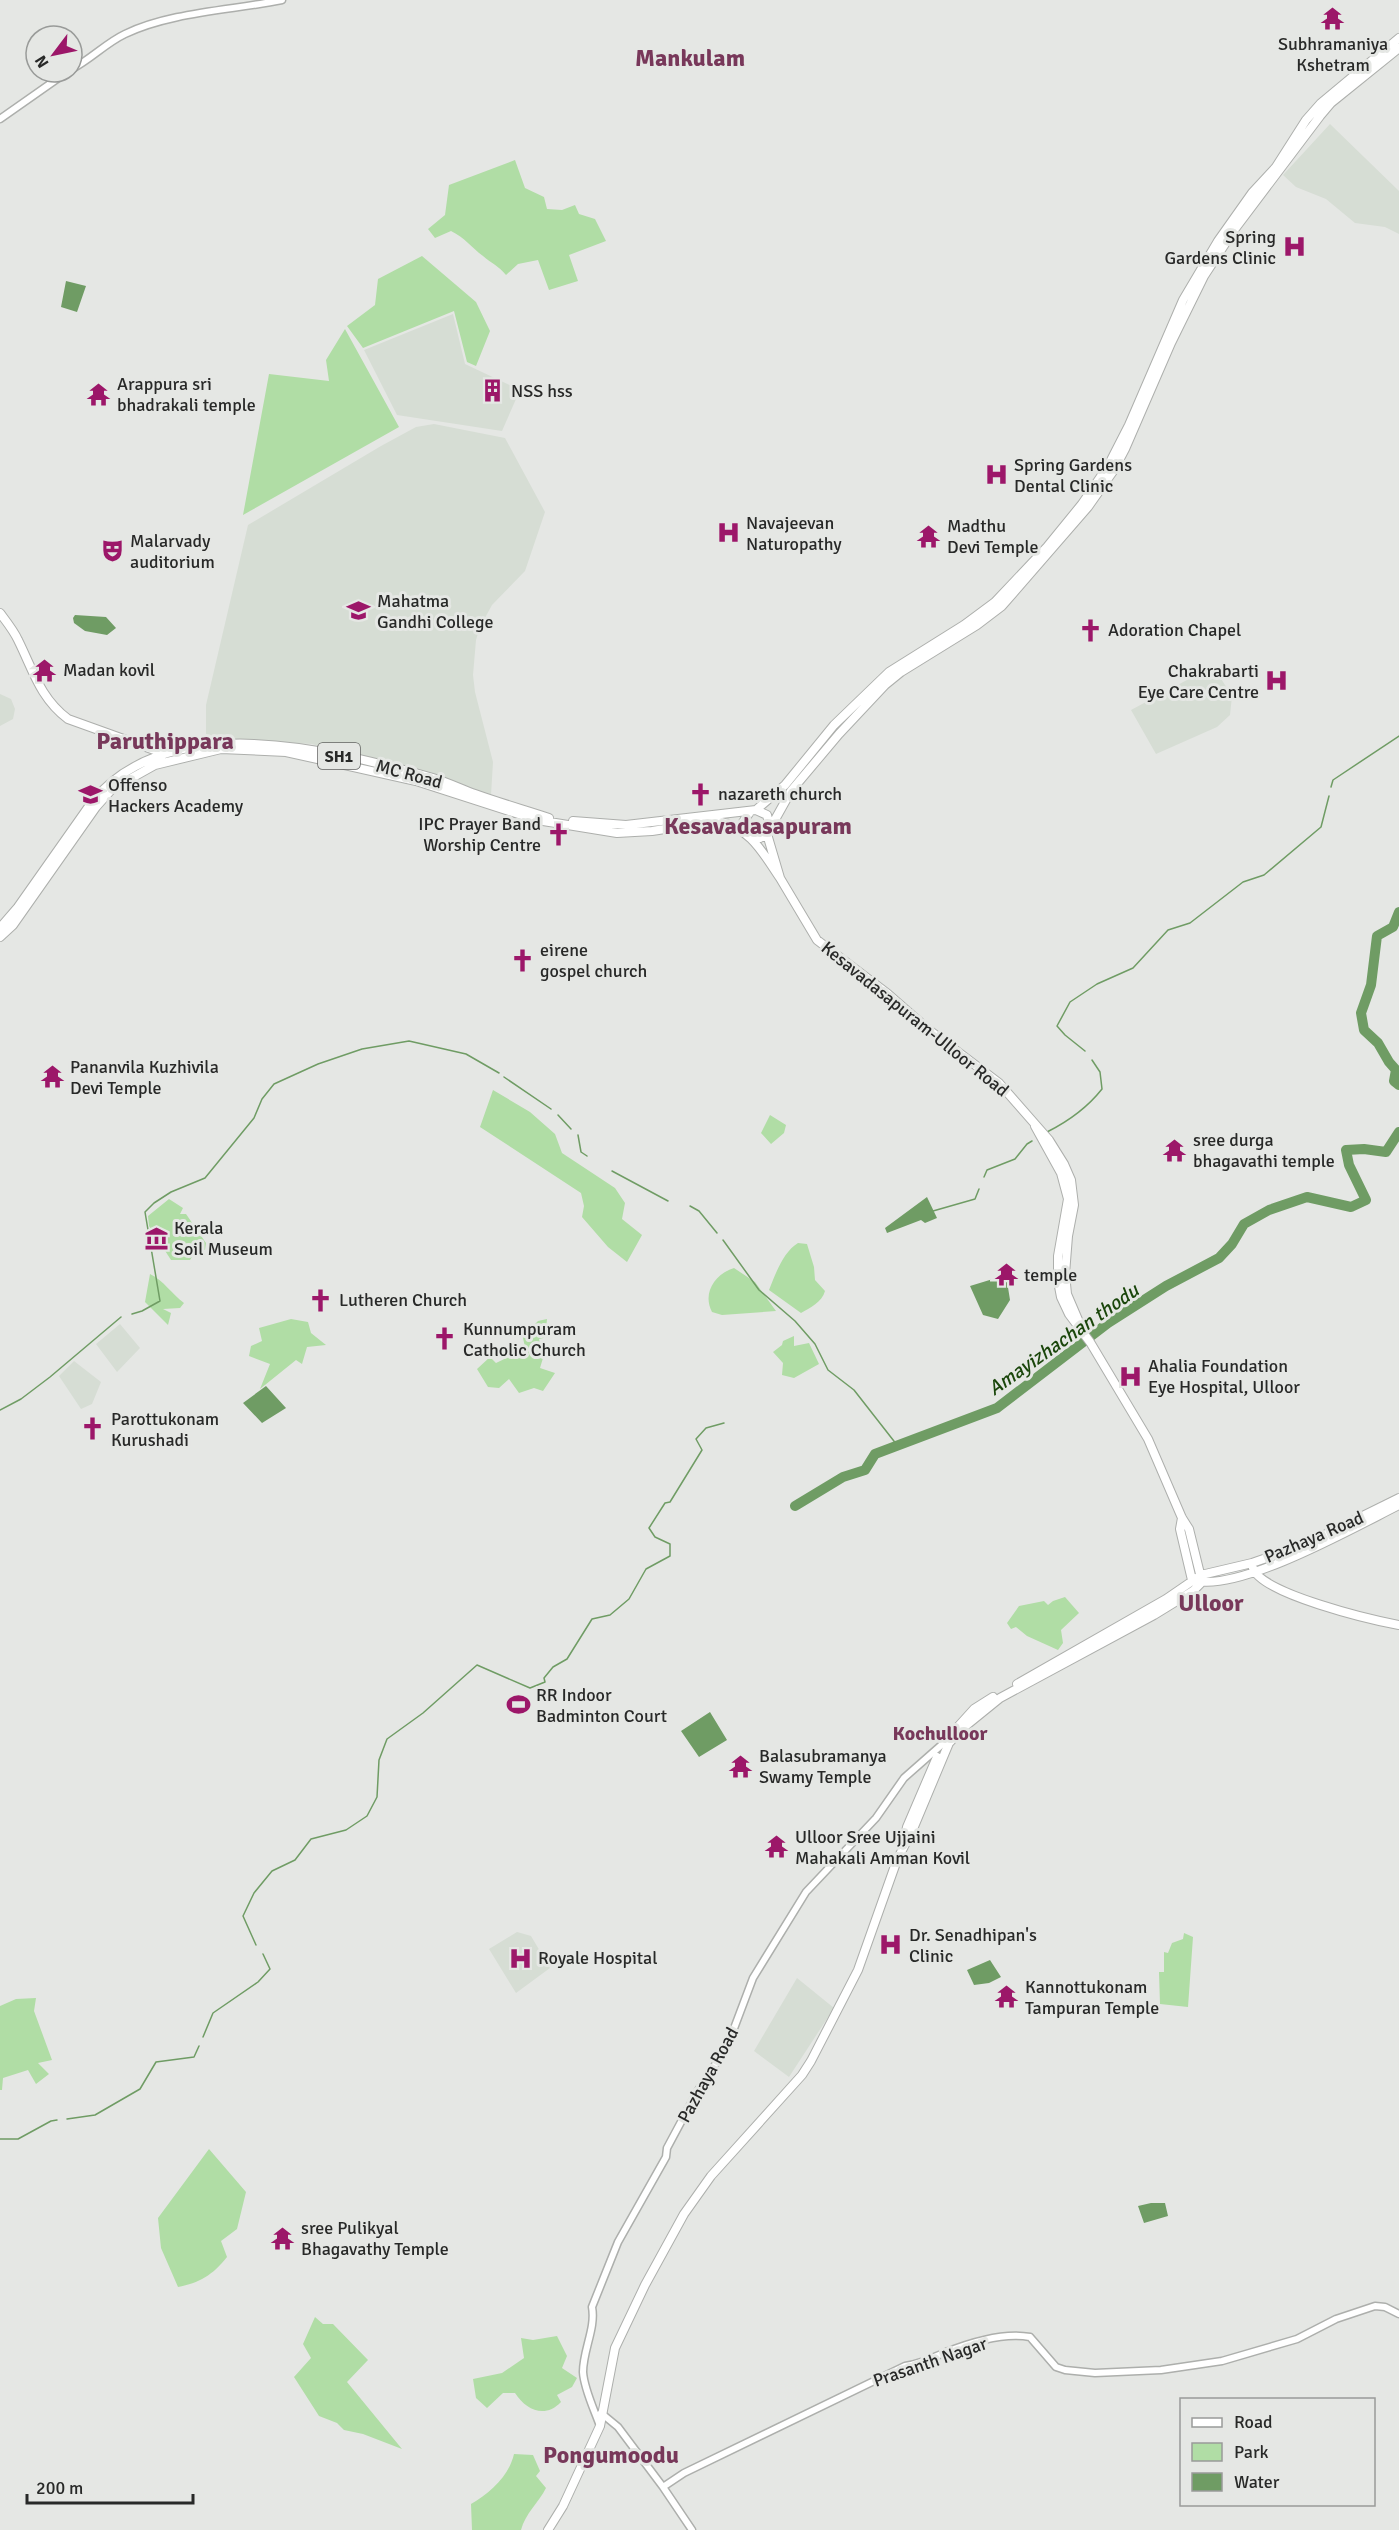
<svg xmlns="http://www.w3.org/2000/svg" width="1399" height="2530" font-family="Signika,sans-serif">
	<rect width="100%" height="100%" fill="#e5e7e4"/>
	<!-- built -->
	<path fill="#d6ddd4" d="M1330,124L1399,191V234L1385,227L1355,223L1326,199L1296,187L1283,175Z
		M453,314L465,364L520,390L502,431L397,415L364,350Z
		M434,424L505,438L545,512L525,571L492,605L480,627L476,640L473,675L475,692L493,762L491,795L312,744L241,740L209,743L206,738V705L248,525L381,446L416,427Z
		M1213,666L1232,696L1230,715L1217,727L1156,754L1131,710Z
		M0,694L11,699L15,709L13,719L0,726Z
		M120,1324L140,1348L117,1372L96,1344Z
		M74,1361L101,1382L92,1404L81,1409L59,1376Z
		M517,1932L531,1936L550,1968L516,1993L489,1949Z
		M797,1978L834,2008L789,2077L754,2051Z"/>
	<!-- green -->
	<path fill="#b0dda5" d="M515,160L525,188L544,197L547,209L562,210L575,205L579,214L595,219L606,241L569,255L578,281L549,290L538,260L518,264L506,275C499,266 491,263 483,256C471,247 465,238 451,231L435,238L428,229L445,215L449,185Z
		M422,256L476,302L490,331L476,366L467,362L454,311L363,348L347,326L375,305L378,279Z
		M345,329L399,427L243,515L269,374L329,381L326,360Z
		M493,1090L530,1112L555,1134L562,1153L615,1188L625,1203L622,1219L642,1235L627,1262L608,1247L582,1217L584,1206L581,1193L480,1127Z
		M770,1115L786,1125L784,1133L771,1144L761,1133Z
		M169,1199L183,1208L180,1214H186L206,1243L205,1250L197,1249L190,1260H171L149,1226L148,1216Z
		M798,1243L807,1244L814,1267L815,1280L825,1291C822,1302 810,1308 801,1313L769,1290C775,1275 783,1252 798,1243Z
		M734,1268L755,1282L776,1311L722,1315L712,1312C702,1293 715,1274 734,1268Z
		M150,1274C164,1281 171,1293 184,1303L180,1308L163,1309L171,1313L168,1325L145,1302Z
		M291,1319L308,1322L311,1333L326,1345L307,1347L302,1364L296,1360L260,1389L270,1364L249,1356L251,1346L262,1341L259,1328Z
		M547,1319L546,1329L556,1335L539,1339L543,1358L540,1368L555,1373L543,1391L534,1388L519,1393L509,1379L499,1388L488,1387L477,1369L490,1357L496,1363L515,1354L519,1358L523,1355L525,1347L521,1329L526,1325L533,1326L538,1321Z
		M794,1336V1346L809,1343L819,1364L794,1378L782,1375L783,1363L773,1352L782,1345L783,1341Z
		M1065,1597L1079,1613L1061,1630L1063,1643L1058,1650L1027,1636L1016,1627L1011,1629L1007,1623L1019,1606L1044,1601L1048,1605L1053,1601Z
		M1184,1933L1193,1937L1188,2007L1160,2004L1159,1972H1164V1952L1168,1953L1172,1943L1183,1939Z
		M36,1998L34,2011L52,2060L38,2063L49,2074L36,2084L28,2070L3,2078L2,2090H0V2006L16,1999Z
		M209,2149L246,2192L237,2229L221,2241L227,2257C213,2275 199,2283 178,2287L161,2248L158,2218Z
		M315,2317L323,2324H333L368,2360L347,2382L402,2449L363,2434L344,2430L337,2423L319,2416L294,2377L311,2358L303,2344Z
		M557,2336L567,2356L562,2368L577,2378L572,2387L557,2395L561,2402C545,2419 526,2410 515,2393H503L487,2408L476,2398L473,2379L502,2373L524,2358L521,2338L533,2340Z
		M514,2454L533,2455L540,2471L536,2476L546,2488C539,2502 525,2514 521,2530H472L471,2504C490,2493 509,2476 514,2454Z"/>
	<!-- water -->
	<path fill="#6f9c64" d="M66,281L86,286L77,312L61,307Z
		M75,615L106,617L116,628L107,635L85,631L74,623L73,618Z
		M927,1197L937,1218L925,1223L921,1220L887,1233L885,1228Z
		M1006,1275L1010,1300L998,1319L983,1315L970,1286Z
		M266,1386L286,1408L262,1423L243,1403Z
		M710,1712L727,1740L699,1757L681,1731Z
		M990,1960L1001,1977L989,1983L974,1985L967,1970Z
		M1151,2203H1165L1168,2216L1144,2223L1138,2206Z"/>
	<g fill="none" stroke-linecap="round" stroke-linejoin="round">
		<!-- stream -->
		<path stroke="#6f9c64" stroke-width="1.5" d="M1331,787L1333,780L1399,736
			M1085,1051L1065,1035L1057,1026L1070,1002L1097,984L1133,968L1168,930L1190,923L1243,882L1264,875L1321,827L1329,796
			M504,1077L551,1109
			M558,1115L571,1129
			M1047,1132C1069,1121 1087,1108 1102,1089L1100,1072L1092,1060
			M578,1135L581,1152L587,1156
			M612,1171L668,1201
			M984,1177L987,1170L1015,1159L1027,1144L1032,1141
			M690,1206L699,1211L717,1233
			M933,1211L975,1199L979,1189
			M723,1240L759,1290L795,1321L815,1344L828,1370L854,1390L897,1445
			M132,1314L142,1311L160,1301L145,1212L154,1203L171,1192L205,1178L254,1118L262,1099L274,1084L318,1064L362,1049L409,1041L466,1054L499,1073
			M0,1410L21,1399L50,1377L121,1317
			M256,1945L243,1916L254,1893L272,1871L295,1860L311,1839L346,1830L367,1816L377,1797L379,1760L387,1739L423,1713L477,1665L530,1688L545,1682L544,1678L553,1667L567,1659L592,1619L610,1615L629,1599L646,1569L670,1556V1544L655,1537L649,1528L665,1503L670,1502L702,1450L696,1439L706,1428L724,1423
			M203,2037L213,2013L258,1982L270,1969L263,1954
			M67,2119L95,2115L140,2089L156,2062L194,2057L199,2046
			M0,2139H18L51,2121L57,2120"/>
		<!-- river -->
		<path stroke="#6f9c64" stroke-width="10" d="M1399,912L1393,927L1377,936L1371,985L1361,1013L1364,1030L1378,1043L1389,1062L1396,1070L1394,1081L1399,1085
			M795,1506L843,1477L865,1470L875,1454L997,1408L1108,1323L1166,1286L1219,1258L1232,1244L1244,1224L1269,1210L1307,1197L1351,1207L1366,1200L1349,1165L1346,1150L1364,1149L1386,1152L1399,1132"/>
		<defs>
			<path id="minor" d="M72,69C91,59 106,43 125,34C170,12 234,10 282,0
				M0,119L67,72
				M601,2413L618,2427L663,2487L684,2473L905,2366C920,2364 932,2358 946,2352C969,2343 1005,2332 1030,2337L1056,2367L1065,2370L1095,2373L1161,2370L1222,2361L1297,2339L1336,2319L1375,2306L1385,2307L1399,2314
				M600,2426C594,2409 584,2389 583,2372C583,2350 596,2328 592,2307L618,2242L666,2157L667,2148L697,2092L727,2047L753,1978L806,1892L876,1818L904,1778L946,1741
				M663,2487L692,2530"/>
			<path id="major" d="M0,613C6,621 14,631 18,640C33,670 40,698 68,719L157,751L161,758
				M756,810L785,785L834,725L889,672L964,625L995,602L1047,547L1082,504L1108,466L1129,425L1183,300L1218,241L1252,193L1276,167L1306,120L1321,103L1399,38
				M573,821L626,825L756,810L767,815L770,827
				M745,832L743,822L750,812
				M767,834L780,878L817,940L888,994L929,1030L999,1083L1049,1140L1064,1164L1071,1180L1074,1205L1068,1236L1065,1274L1067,1294L1079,1322
				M751,837L760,838L767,834L791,791L839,734L885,685L901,672L977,625L1002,606L1088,507L1114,470L1125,449L1171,343L1204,276L1234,230L1320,116L1331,103L1399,48
				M0,928L18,907L92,802C169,707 333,750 433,778C447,782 461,789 475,794C500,803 525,810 549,818
				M0,937L13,925L96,807L112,789L155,765L221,749L286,752L416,781L537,820L617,833L652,831L717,821C750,827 763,853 780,878
				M1182,1518L1180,1529L1192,1580
				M1253,1568C1261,1594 1372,1620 1399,1625
				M1197,1581C1243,1590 1355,1527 1399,1505
				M1017,1684L1166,1599L1201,1575L1252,1563L1304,1545L1399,1498
				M945,1741L974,1709L993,1697
				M904,1841L907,1827L937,1757
				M548,2530L563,2506L600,2426L615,2348L645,2285L684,2214L711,2176L802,2075L811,2061L858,1970L897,1860L913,1829L949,1743L963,1728L1000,1698L1154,1615L1193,1591L1202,1582L1189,1529L1182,1518L1148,1439L1090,1342L1069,1314L1061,1297L1058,1281V1256L1068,1199L1061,1173L1035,1126"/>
		</defs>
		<!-- minor casing -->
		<use href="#minor" stroke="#adafac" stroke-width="9"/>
		<!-- major casing -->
		<use href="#major" stroke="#adafac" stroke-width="10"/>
		<!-- minor -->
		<use href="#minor" stroke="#fff" stroke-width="6"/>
		<!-- major -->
		<use href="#major" stroke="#fff" stroke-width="8"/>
	</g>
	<!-- icons -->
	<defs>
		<symbol id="temple-bare" viewBox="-9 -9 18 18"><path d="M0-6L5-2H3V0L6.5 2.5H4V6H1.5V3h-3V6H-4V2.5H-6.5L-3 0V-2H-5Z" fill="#9c1769" stroke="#e5e7e4" stroke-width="2.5" paint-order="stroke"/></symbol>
		<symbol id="hospital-bare" viewBox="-9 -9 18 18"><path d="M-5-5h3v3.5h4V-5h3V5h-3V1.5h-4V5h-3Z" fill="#9c1769" stroke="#e5e7e4" stroke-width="2.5" paint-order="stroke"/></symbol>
		<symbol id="building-bare" viewBox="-9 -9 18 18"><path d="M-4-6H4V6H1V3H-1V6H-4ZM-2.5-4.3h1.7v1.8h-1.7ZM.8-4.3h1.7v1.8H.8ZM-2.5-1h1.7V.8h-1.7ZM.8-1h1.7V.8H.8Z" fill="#9c1769" stroke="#e5e7e4" stroke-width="2.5" paint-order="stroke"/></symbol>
		<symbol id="theatre-bare" viewBox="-9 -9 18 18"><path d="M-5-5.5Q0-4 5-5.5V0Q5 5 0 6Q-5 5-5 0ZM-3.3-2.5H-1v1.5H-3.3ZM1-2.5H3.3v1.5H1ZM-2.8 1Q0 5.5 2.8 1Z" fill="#9c1769" stroke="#e5e7e4" stroke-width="2.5" paint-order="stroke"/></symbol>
		<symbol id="university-bare" viewBox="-9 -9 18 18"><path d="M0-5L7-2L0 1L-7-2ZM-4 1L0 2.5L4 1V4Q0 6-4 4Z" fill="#9c1769" stroke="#e5e7e4" stroke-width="2.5" paint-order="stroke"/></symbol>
		<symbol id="church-bare" viewBox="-9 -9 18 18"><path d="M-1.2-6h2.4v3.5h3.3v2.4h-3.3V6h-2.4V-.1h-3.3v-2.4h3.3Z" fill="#9c1769" stroke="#e5e7e4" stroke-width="2.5" paint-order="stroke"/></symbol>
		<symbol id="museum-bare" viewBox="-9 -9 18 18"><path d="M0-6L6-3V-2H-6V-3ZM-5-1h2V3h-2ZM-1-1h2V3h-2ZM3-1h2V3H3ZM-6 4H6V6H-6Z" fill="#9c1769" stroke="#e5e7e4" stroke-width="2.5" paint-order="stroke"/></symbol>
		<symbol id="stadium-bare" viewBox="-9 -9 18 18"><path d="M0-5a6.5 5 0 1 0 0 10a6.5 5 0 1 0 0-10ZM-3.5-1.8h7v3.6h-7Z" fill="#9c1769" stroke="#e5e7e4" stroke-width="2.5" paint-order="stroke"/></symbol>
	</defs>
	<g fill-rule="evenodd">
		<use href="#temple-bare" x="1316" y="2" width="33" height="33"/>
		<use href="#hospital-bare" x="1278" y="230" width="33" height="33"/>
		<use href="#building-bare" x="476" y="374" width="33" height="33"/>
		<use href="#temple-bare" x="82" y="378" width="33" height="33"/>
		<use href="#hospital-bare" x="980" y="458" width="33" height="33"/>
		<use href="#hospital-bare" x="712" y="516" width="33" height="33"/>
		<use href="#temple-bare" x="912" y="520" width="33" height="33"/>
		<use href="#theatre-bare" x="96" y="534" width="33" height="33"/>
		<use href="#university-bare" x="342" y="594" width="33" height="33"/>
		<use href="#church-bare" x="1074" y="614" width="33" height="33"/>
		<use href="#temple-bare" x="28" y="654" width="33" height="33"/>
		<use href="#hospital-bare" x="1260" y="664" width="33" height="33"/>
		<use href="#church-bare" x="684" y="778" width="33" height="33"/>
		<use href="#university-bare" x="74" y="778" width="33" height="33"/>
		<use href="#church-bare" x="542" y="818" width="33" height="33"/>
		<use href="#church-bare" x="506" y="944" width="33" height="33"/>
		<use href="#temple-bare" x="36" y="1060" width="33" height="33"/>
		<use href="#temple-bare" x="1158" y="1134" width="33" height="33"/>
		<use href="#museum-bare" x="140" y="1222" width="33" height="33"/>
		<use href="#temple-bare" x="990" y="1258" width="33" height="33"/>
		<use href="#church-bare" x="304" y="1284" width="33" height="33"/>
		<use href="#church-bare" x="428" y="1322" width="33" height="33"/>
		<use href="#hospital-bare" x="1114" y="1360" width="33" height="33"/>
		<use href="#church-bare" x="76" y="1412" width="33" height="33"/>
		<use href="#stadium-bare" x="502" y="1688" width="33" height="33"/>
		<use href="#temple-bare" x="724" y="1750" width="33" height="33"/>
		<use href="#temple-bare" x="760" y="1830" width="33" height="33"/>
		<use href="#hospital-bare" x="874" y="1928" width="33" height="33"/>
		<use href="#hospital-bare" x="504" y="1942" width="33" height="33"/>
		<use href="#temple-bare" x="990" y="1980" width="33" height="33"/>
		<use href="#temple-bare" x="266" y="2222" width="33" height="33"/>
	</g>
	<g text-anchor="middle" stroke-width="6" stroke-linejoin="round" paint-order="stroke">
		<!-- shield labels -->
		<rect fill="#e5e7e4" stroke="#616260" stroke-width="1.5" x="318" y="743" width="42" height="26" rx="4.5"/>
		<g font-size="16" font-weight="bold" fill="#282928">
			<text x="339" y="762">SH1</text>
		</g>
		<!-- poi labels -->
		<g font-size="18" fill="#282928" stroke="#e5e7e4" text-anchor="start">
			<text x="1333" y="50" text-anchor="middle">Subhramaniya<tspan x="1333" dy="21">Kshetram</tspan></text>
			<text x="1276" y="243" text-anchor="end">Spring<tspan x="1276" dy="21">Gardens Clinic</tspan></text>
			<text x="117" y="390">Arappura sri<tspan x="117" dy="21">bhadrakali temple</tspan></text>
			<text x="511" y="397">NSS hss</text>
			<text x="1014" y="471">Spring Gardens<tspan x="1014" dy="21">Dental Clinic</tspan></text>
			<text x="746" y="529">Navajeevan<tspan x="746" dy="21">Naturopathy</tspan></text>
			<text x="947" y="532">Madthu<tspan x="947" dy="21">Devi Temple</tspan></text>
			<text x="130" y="547">Malarvady<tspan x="130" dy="21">auditorium</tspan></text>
			<text x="377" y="607">Mahatma<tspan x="377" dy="21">Gandhi College</tspan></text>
			<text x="1108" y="636">Adoration Chapel</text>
			<text x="63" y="676">Madan kovil</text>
			<text x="1259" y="677" text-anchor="end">Chakrabarti<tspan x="1259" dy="21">Eye Care Centre</tspan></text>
			<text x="108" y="791">Offenso<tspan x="108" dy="21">Hackers Academy</tspan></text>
			<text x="718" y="800">nazareth church</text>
			<text x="541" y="830" text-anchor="end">IPC Prayer Band<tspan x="541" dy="21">Worship Centre</tspan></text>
			<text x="540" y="956">eirene<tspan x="540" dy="21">gospel church</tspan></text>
			<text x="70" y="1073">Pananvila Kuzhivila<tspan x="70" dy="21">Devi Temple</tspan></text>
			<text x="1193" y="1146">sree durga<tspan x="1193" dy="21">bhagavathi temple</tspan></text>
			<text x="174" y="1234">Kerala<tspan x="174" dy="21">Soil Museum</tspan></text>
			<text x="1024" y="1281">temple</text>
			<text x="339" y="1306">Lutheren Church</text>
			<text x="463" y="1335">Kunnumpuram<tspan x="463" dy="21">Catholic Church</tspan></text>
			<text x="1148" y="1372">Ahalia Foundation<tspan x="1148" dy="21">Eye Hospital, Ulloor</tspan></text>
			<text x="111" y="1425">Parottukonam<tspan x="111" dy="21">Kurushadi</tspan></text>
			<text x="536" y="1701">RR Indoor<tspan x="536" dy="21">Badminton Court</tspan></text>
			<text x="759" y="1762">Balasubramanya<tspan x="759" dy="21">Swamy Temple</tspan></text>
			<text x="795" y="1843">Ulloor Sree Ujjaini<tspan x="795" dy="21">Mahakali Amman Kovil</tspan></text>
			<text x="909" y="1941">Dr. Senadhipan's<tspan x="909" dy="21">Clinic</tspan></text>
			<text x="538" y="1964">Royale Hospital</text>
			<text x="1025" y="1993">Kannottukonam<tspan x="1025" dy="21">Tampuran Temple</tspan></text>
			<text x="301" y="2234">sree Pulikyal<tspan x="301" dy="21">Bhagavathy Temple</tspan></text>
		</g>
		<!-- street labels -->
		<g font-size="18" fill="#282928" stroke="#e5e7e4">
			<text transform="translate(409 774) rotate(15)" y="6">MC Road</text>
			<text transform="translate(915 1019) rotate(39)" y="6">Kesavadasapuram-Ulloor Road</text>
			<text transform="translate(1314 1537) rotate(-23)" y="6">Pazhaya Road</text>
			<text transform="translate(708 2075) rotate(-61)" y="6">Pazhaya Road</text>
			<text transform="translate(930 2362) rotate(-19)" y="6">Prasanth Nagar</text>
		</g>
		<!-- water labels -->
		<g font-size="20" font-style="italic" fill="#1a460b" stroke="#e5e7e4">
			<text transform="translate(1063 1339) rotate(-35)" y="7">Amayizhachan thodu</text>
		</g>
		<!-- neighbourhood labels -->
		<g font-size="20" font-weight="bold" fill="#78385a" stroke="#e5e7e4">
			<text x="940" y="1740">Kochulloor</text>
		</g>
		<!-- district labels -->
		<g font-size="24" font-weight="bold" fill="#78385a" stroke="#e5e7e4">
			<text x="690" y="66">Mankulam</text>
			<text x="165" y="749">Paruthippara</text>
			<text x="758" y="834">Kesavadasapuram</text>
			<text x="1211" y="1611">Ulloor</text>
			<text x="611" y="2463">Pongumoodu</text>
		</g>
	</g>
	<!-- legend -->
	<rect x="1180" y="2398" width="195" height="108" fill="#e5e7e4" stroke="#999b99" stroke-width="1.5"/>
	<rect x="1192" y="2418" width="30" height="9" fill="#ffffff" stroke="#999b99" stroke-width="1.5"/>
	<text x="1234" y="2428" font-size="18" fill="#282928">Road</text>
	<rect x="1192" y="2443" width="30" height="18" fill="#b0dda5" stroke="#999b99" stroke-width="1.5"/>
	<text x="1234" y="2458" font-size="18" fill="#282928">Park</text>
	<rect x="1192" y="2473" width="30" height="18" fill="#6f9c64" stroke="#999b99" stroke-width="1.5"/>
	<text x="1234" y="2488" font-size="18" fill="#282928">Water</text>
	<!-- north arrow -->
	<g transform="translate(54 54) rotate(238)"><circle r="28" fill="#e5e7e4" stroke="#999b99" stroke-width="1.5"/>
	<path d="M0-4.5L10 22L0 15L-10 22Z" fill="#9c1769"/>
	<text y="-9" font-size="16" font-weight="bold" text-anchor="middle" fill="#282928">N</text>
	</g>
	<!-- scale -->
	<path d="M27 2494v9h166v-9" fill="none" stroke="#282928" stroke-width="3"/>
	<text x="36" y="2494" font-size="18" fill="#282928" stroke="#e5e7e4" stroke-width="4.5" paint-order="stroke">200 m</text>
</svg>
